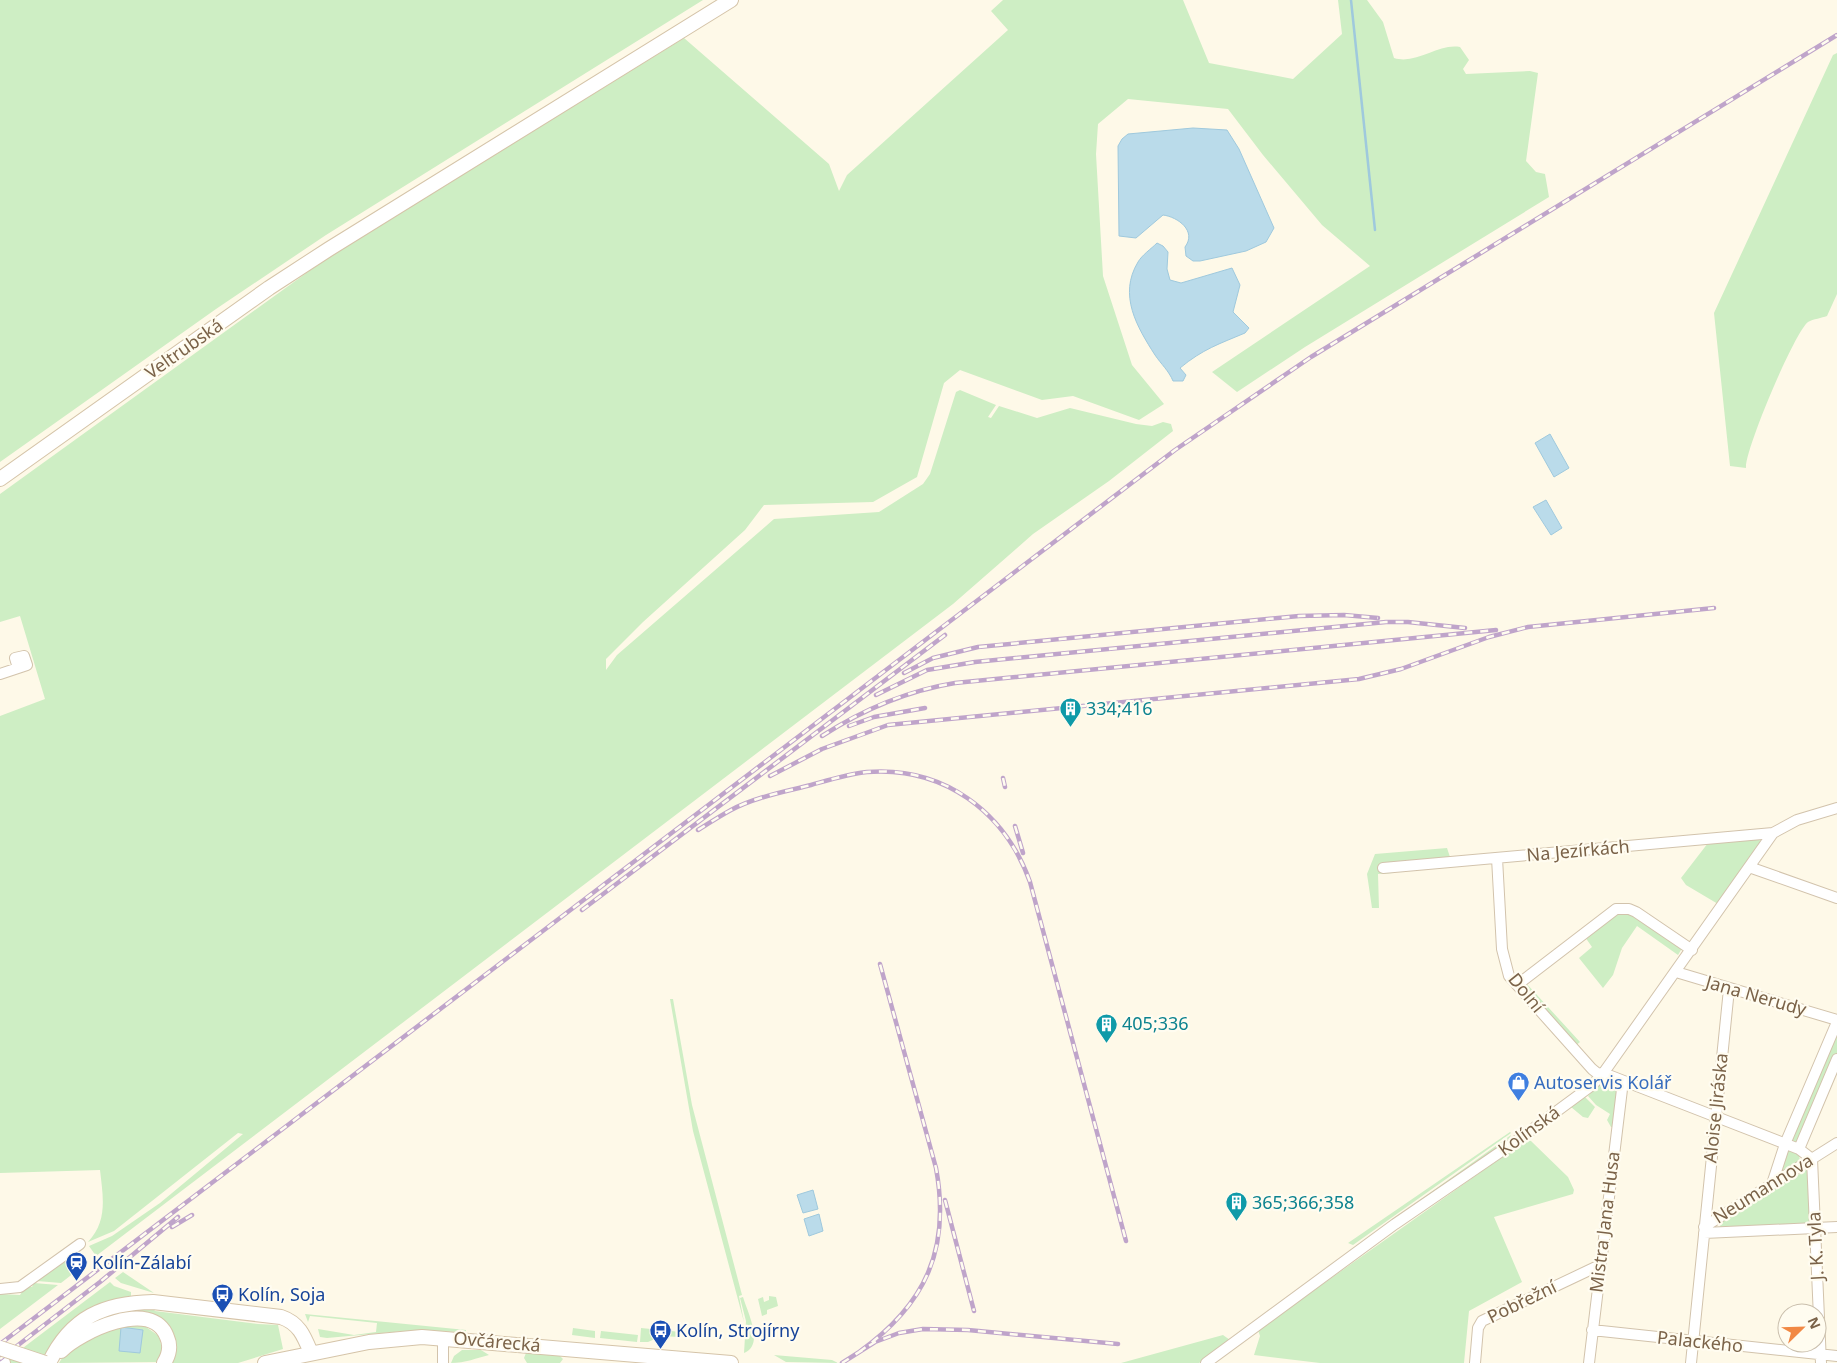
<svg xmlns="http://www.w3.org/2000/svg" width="1837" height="1363" font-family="'Noto Sans',sans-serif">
	<rect width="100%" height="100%" fill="#fef9e8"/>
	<!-- green -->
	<path fill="#ceeec4" d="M0,0H703L326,235L216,309L0,462Z
		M1003,0H1183L1209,63L1293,79L1342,34L1338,0H1367L1383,22L1394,58C1417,65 1438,43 1460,47L1469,60L1463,69L1466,74L1530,71L1538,73L1526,161L1536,172L1545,174L1549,197L1305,347L1237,392L1212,372L1370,266L1322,225L1263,155L1228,109L1128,99L1098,124L1096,154L1103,276L1132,365L1164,404L1139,420L1073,396L1042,400L960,370L944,383L917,477L873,502L764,505L745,530L643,622L606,659V670L617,655L774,519L879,512L923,484L930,474L956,392L960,390L996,405L988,417L991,418L999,406L1037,418L1070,408L1136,424L1152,426L1163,422L1171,424L1173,431L1109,481L1033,534L953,604L96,1256L89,1246L112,1236L160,1203L243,1134L238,1133L114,1231L88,1242C108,1221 103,1197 100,1170L0,1173V716L45,699L20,616L0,622V494L330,256L684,38L829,164L839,191L847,175L1008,30L991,11Z
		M1837,53V294L1827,316C1822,318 1813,319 1808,322C1794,333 1744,452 1746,468L1730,466L1714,313L1833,55Z
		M1756,838L1761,841L1760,846L1718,904L1686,885L1681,878L1708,843Z
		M1447,848L1450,857L1392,864L1393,873L1378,874L1379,908H1372L1367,874L1375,854Z
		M1630,912L1681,947V950L1678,955L1637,926L1622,948L1613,975L1603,988L1579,958L1592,947L1585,937L1612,913Z
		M1521,983H1526L1580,1042L1574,1047Z
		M670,999H673L692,1105L742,1295L739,1296L744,1322L742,1353L744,1322L693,1131Z
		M1837,1030V1054L1798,1143L1791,1140Z
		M1611,1080L1617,1084V1086L1613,1127H1611L1607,1120L1610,1114L1596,1105L1588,1096L1601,1082Z
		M1585,1097L1595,1107L1588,1118L1583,1117L1571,1107Z
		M1510,1132L1511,1133L1353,1245L1348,1243Z
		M1511,1135L1509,1140L1361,1245L1356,1246Z
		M1526,1140L1531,1141L1568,1177L1574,1190L1573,1194L1494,1217L1522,1282L1469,1311L1464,1363H1320L1254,1355L1260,1336L1258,1330Z
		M1788,1150L1799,1155L1800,1161L1781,1172Z
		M1808,1169L1812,1222L1810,1226L1720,1230V1221Z
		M79,1252L88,1262L61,1283L37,1281Z
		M123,1272L154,1293L121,1283L115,1278Z
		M110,1282L114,1286L131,1292V1296C93,1305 57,1325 42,1363H3Z
		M34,1283L58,1285L0,1329V1294L20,1295L25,1287H32Z
		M769,1296L776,1297L778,1306L767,1310V1314L762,1316L758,1299L763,1297L764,1302L769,1300Z
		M743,1297C747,1311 765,1345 744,1353L746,1321L740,1298Z
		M153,1308L155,1311L258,1324L278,1325L283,1349L238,1363H173V1341L163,1323L75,1331L104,1313Z
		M305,1314L466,1330V1332L405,1331L327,1338L320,1337L318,1329L354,1335L376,1332L377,1323L310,1316L308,1322Z
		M135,1324L146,1327L159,1336L163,1353L158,1362L59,1363L64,1355L102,1331Z
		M573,1328L595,1331V1338L572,1335Z
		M641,1328L681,1332L679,1337L662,1336L648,1342H640Z
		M601,1331L638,1335L637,1342L600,1338Z
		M1223,1335L1230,1340L1199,1363H1121Z
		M462,1350H481L489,1355C477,1358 465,1363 451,1363L454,1356Z
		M526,1353L560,1356L563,1359L560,1363H527L524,1358Z
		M774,1355L832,1360L838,1363L786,1362Z"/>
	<!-- water -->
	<path fill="#badbea" stroke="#9fc9dd" d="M1193,128L1227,130L1239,149L1274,228L1266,242L1246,251L1200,261H1193L1186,256L1185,247C1197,231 1178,217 1163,215L1136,238L1119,236L1118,146L1122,139L1128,134Z
		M1157,243L1163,246L1168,252L1167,269L1170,280L1181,283L1232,268L1240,285L1233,312L1249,328L1245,333C1219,344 1203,349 1180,368L1186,375L1183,381H1173C1169,371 1161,364 1155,355C1137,327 1118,295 1138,262C1142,255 1151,249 1157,243Z
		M1550,434L1569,468L1554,477L1535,443Z
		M1546,500L1562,528L1551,535L1533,507Z
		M813,1190L818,1209L803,1213L797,1195Z
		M819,1214L823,1231L809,1236L804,1219Z
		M121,1327L143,1330L140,1353L119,1351Z"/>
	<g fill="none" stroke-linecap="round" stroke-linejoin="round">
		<!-- stream -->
		<path stroke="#9fc9dd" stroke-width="2.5" d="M1351,0L1375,230"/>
		<defs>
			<path id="street" d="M0,674L27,665L24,656L15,658L18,668
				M1497,858L1502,949L1509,976L1592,1069L1597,1073L1611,1076L1799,1149L1812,1159L1821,1363
				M1749,867L1837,898
				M1383,868L1773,833
				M1676,972L1837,1020
				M1517,985L1616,909H1629L1636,912L1692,950
				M1799,1149L1837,1059
				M1772,1184L1785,1144L1837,1022
				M1704,1227L1837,1143
				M1704,1233L1837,1227
				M0,1289L20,1287L80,1244
				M1592,1330L1837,1356
				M443,1363V1338
				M1206,1363L1395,1224L1522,1137L1591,1086L1602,1075L1773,833L1797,820L1837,808
				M1475,1363L1478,1328L1482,1321L1600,1265
				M1589,1363L1623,1081
				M1691,1363L1729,989"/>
			<path id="secondary" d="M0,479L269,288L329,249L731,0
				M61,1351C80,1332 152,1297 167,1337C171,1346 169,1355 164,1363
				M0,1359L3,1363
				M49,1363C71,1317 104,1303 153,1302L281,1317C299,1323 304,1336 311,1353
				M265,1363L369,1342L422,1337L731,1363"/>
		</defs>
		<!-- street casing -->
		<use href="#street" stroke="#d2c3ac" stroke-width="12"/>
		<!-- secondary casing -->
		<use href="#secondary" stroke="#d5c4a9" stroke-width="16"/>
		<!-- street -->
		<use href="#street" stroke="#fff" stroke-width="10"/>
		<!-- secondary -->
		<use href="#secondary" stroke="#fff" stroke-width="14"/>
		<defs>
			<path id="rail" d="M904,673L933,658L978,647L1299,616L1344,615L1378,618
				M876,695L927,670L975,662L1386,622H1408L1465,628
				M849,726L874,717L925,708
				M822,736C864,709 906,691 955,683L1496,630
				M770,776L822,749L888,725L1359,679L1401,669L1489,637L1528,627L1714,608
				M1003,778L1005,787
				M1015,826L1023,853
				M698,830C709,823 720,816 731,810C755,797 784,792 811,785C829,780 848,774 867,772C944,766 1005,812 1030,882L1126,1241
				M582,910L945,635
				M945,1200L974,1311
				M172,1227L192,1215
				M0,1344L1175,450L1311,357L1837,35
				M859,1352C925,1305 951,1250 936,1168L880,964
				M0,1359L100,1282L178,1217
				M842,1363L875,1342L899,1333L923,1329L968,1330L1118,1344"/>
		</defs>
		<!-- rail casing -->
		<use href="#rail" stroke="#bfa4ca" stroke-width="4.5"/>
		<!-- rail -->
		<use href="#rail" stroke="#fffcf0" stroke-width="2.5" stroke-dasharray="8" stroke-linecap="butt"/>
		<defs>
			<path id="secondary-bridge" d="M0,1348L45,1363"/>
		</defs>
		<!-- secondary-bridge casing -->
		<use href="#secondary-bridge" stroke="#d5c4a9" stroke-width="16" stroke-linecap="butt"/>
		<!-- secondary-bridge -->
		<use href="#secondary-bridge" stroke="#fff" stroke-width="14"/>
	</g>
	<!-- icons -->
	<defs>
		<symbol id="building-pin" viewBox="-11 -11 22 30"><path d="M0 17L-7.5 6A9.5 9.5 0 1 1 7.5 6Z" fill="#0f9aa8" stroke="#fffcf0"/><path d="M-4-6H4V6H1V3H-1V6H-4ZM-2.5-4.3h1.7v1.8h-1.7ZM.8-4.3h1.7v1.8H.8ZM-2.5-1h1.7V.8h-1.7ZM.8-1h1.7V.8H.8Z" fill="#fff"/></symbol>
		<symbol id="shop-pin" viewBox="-11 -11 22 30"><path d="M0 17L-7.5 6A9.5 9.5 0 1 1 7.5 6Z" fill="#3f7fe0" stroke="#fffcf0"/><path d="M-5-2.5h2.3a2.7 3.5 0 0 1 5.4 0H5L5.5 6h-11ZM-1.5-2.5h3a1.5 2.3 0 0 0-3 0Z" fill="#fff"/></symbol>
		<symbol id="station-pin" viewBox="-11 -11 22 30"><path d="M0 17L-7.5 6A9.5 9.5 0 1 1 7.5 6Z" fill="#1a4fb4" stroke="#fffcf0"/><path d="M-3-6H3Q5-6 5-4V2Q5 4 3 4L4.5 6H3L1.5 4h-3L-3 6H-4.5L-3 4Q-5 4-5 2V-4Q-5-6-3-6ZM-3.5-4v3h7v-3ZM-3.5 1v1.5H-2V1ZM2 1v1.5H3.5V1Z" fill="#fff"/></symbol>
		<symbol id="bus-pin" viewBox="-11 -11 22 30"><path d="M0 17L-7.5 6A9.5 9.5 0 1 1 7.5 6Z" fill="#1a4fb4" stroke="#fffcf0"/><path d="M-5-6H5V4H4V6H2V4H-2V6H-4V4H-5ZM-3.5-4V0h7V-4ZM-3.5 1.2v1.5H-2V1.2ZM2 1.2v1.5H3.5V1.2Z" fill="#fff"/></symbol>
	</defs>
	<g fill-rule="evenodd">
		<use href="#building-pin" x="1058" y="696" width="25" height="34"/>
		<use href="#building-pin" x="1094" y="1012" width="25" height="34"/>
		<use href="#shop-pin" x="1506" y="1070" width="25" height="34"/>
		<use href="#building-pin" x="1224" y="1190" width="25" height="34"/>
		<use href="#station-pin" x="64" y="1250" width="25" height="34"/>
		<use href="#bus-pin" x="210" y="1282" width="25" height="34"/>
		<use href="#bus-pin" x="648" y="1318" width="25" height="34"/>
	</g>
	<g text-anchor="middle" stroke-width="4.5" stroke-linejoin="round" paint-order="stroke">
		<!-- street labels -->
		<g font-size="18" fill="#7b6349" stroke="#fffcf0">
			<text transform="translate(184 349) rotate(-35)" y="6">Veltrubská</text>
			<text transform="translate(1578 851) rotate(-5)" y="6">Na Jezírkách</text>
			<text transform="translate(1526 993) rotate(51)" y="6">Dolní</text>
			<text transform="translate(1756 996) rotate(16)" y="6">Jana Nerudy</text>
			<text transform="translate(1716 1108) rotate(-84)" y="6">Aloise Jiráska</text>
			<text transform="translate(1529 1131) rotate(-36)" y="6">Kolínská</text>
			<text transform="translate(1763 1189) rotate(-32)" y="6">Neumannova</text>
			<text transform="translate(1605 1222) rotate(-83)" y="6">Mistra Jana Husa</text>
			<text transform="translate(1816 1246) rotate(-93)" y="6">J. K. Tyla</text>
			<text transform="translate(1522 1302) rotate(-26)" y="6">Pobřežní</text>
			<text transform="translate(497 1342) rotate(5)" y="6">Ovčárecká</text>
			<text transform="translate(1700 1342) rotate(6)" y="6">Palackého</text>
		</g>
		<!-- culture labels -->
		<g font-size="18" fill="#0d838f" stroke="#fffcf0" text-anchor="start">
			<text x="1086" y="715">334;416</text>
			<text x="1122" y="1030">405;336</text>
			<text x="1252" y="1209">365;366;358</text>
		</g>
		<!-- shop labels -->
		<g font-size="18" fill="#366cbe" stroke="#fffcf0" text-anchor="start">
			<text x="1534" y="1089">Autoservis Kolář</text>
		</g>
		<!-- transit labels -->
		<g font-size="18" fill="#164399" stroke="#fffcf0" text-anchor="start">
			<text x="92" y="1269">Kolín-Zálabí</text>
			<text x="238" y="1301">Kolín, Soja</text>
			<text x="676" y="1337">Kolín, Strojírny</text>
		</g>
	</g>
	<!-- north arrow -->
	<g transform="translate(1802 1328) rotate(67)"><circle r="24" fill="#fffcf0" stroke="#cabfad"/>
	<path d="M0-4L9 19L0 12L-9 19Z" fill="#f18844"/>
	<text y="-8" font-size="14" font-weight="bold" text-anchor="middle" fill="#7b6349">N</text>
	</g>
</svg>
